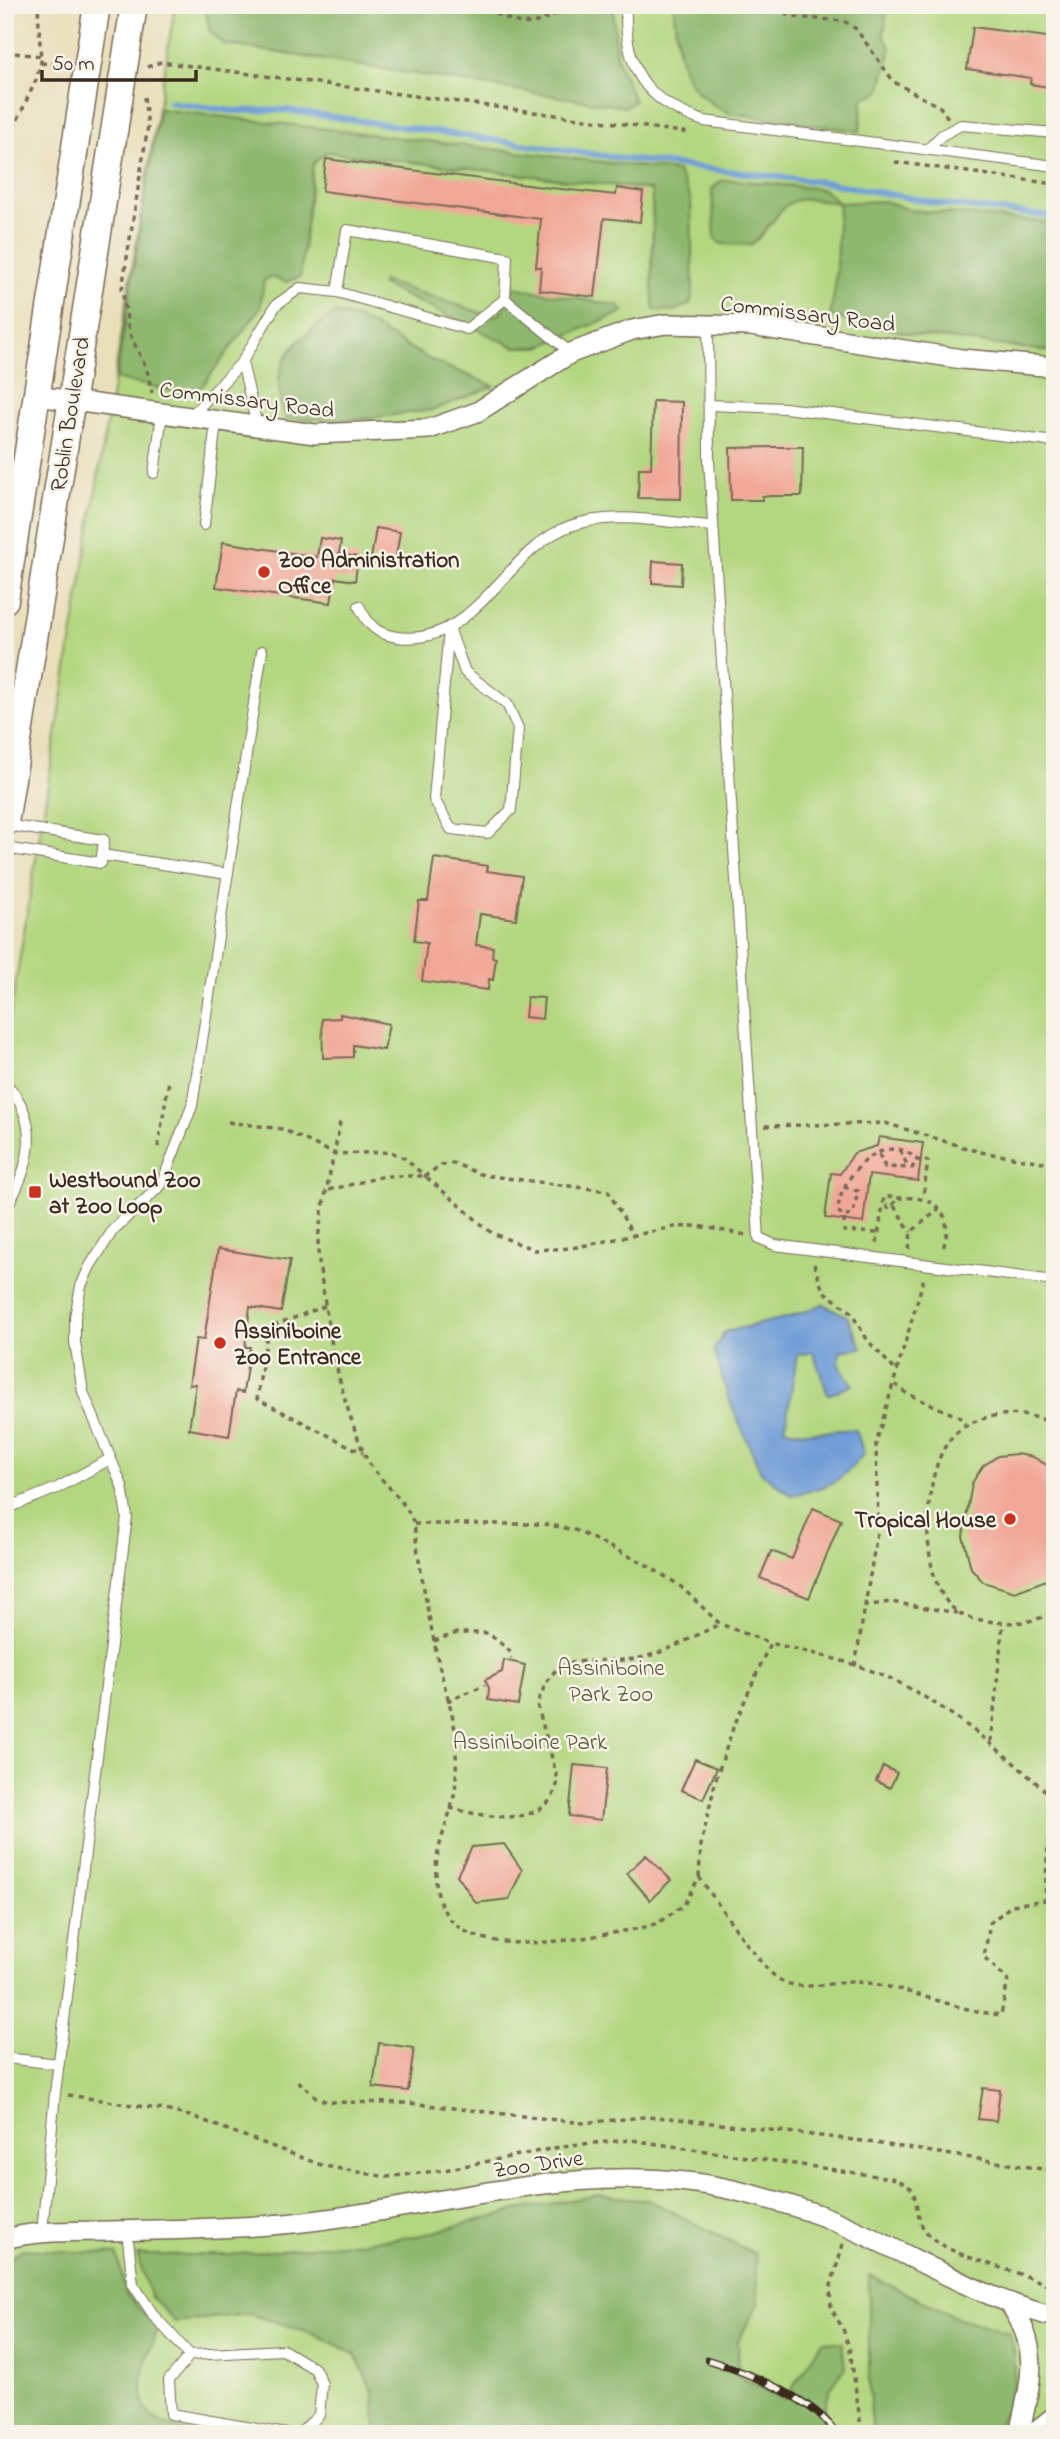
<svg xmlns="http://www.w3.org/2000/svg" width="1060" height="2439" font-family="'Indie Flower',sans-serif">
	<rect width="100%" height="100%" fill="#f7f3e8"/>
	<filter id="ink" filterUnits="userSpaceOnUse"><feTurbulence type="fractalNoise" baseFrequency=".0143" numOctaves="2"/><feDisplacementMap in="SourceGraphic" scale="14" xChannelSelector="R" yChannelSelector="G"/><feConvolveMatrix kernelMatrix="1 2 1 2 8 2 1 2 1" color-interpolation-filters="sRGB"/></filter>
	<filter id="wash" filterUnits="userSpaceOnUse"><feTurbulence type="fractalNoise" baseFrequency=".00686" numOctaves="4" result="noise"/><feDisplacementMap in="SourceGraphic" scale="28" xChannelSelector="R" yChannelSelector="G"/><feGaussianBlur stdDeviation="1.57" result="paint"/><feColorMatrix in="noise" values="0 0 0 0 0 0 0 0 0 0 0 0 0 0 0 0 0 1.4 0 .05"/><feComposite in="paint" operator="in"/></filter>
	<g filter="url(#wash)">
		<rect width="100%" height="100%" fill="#e9dfbb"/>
		<!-- green -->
		<path fill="#b3d780" stroke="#77804f" stroke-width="2" d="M175,5H1055V2434H5V1048Z"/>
		<!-- forest -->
		<path fill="#8eb86e" stroke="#647146" stroke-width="2" d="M204,5H613L616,56L634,101L625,107L223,44L210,31Z
			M673,5H887L884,36L891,48L880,92L863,98L860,131L729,113C675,88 680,57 673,5Z
			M159,109L677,171L691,199L693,293L690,304L674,311L654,310C649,270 656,229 651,190L326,152L313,164L300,277L286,282L271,277L264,280L260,308L203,385L187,394L116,379Z
			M735,180L823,189L839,203L884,201L910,210L1055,223V352L915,335L830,316L835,288L839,203C773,190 791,210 751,245L721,244L715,238L712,189L721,181Z
			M383,281L488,315H499L514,287L619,306L623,312L539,347H515L382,285Z
			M335,313L360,319L431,360L494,386L433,410L360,419H286C265,364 293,342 335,313Z
			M598,2195L649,2200L755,2254L758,2304L738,2341L739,2377L785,2399L823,2341L842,2343L845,2368L830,2389L821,2423L826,2434H377L373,2391L355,2354L313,2333L249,2314L175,2322L150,2296L137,2255H230L418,2236L517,2210Z
			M22,2249L117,2254L126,2294L158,2329C149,2350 130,2398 153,2417C165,2427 186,2431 200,2434H5V2262Z
			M869,2275L953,2316L1009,2333C1022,2372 1013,2400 993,2434H873L869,2391Z"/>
		<!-- water -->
		<path fill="#6f9dd7" stroke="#55647a" stroke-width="2" d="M823,1304L847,1316L862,1348L840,1351L839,1366L853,1385L828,1395L813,1352L797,1355L785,1428C811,1437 831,1428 856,1430L864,1453C843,1481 827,1489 791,1495L761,1472L728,1397L714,1350L725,1332L793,1316Z"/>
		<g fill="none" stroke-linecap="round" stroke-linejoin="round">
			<!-- stream -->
			<path stroke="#6f9dd7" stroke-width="6" d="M169,102L233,111L285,110L633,160L830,183L947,205L1055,217"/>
		</g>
		<g id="blocks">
			<!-- building -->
			<path fill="#f1a797" d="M973,27L1055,38V88L1030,84L1031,78L967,69Z
				M326,159L551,188L616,195L617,188L643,192L640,222L604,218L595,297L539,290L541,267H536L541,219L322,191Z
				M653,401L682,402L681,499L638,498L639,468H651Z
				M771,447H803L802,496H762V500H731L730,448Z
				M376,528L400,532L395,563L371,559Z
				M320,538L341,541L339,554L358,557L355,581L335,578L331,603L216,587L223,542L317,557Z
				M653,561L682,563L681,585L652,583Z
				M434,858L488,866L487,871L522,876L516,919L480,914L476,945L493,947L492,957L496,958L493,980L489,979L488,990L422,981L427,943L414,941L419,901H428Z
				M527,997L544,998L542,1019L525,1017Z
				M340,1014L389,1024L384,1050L353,1045V1057L323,1058L322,1019L340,1018Z
				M879,1137L923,1143L918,1181L869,1175L863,1223L825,1218L831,1173L840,1174L854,1153L877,1146Z
				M218,1249L290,1260L281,1312L250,1307L245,1347H250L243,1393L236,1391L229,1436L189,1429L196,1384L189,1385L196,1339L204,1340Z
				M1016,1454L1033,1457L1055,1470V1570L1049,1579L1015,1592L983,1582L971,1568L963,1536L972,1483L983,1466L998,1456Z
				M813,1508L841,1520L809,1598L760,1578L771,1551L792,1559Z
				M504,1660L525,1665L518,1705L488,1700L489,1688L485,1680L502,1672Z
				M695,1759L717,1768L703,1799L681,1790Z
				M574,1765L607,1768L601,1820L569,1816Z
				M883,1766L897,1773L890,1788L876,1781Z
				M504,1844L522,1870L509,1899L476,1903L457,1875L472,1847Z
				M646,1855L671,1880L650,1900L627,1873Z
				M379,2043L414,2048L408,2091L373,2087Z
				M983,2088L1000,2090L996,2121L978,2119Z"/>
		</g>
	</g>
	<g filter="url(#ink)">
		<use href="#blocks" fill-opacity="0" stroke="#786955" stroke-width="2"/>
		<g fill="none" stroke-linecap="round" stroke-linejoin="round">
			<defs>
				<path id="lane" d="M626,5C624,67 643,101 704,121L1055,166
					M927,150L942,135L961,125L1055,133
					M337,292L347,230L507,258L505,299
					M708,324L709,460L759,1238L775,1245L1055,1281
					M242,362L257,426
					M709,405L785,408L1055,442
					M191,416L242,362L276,305L300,288L337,292L467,329L505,299L571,353
					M154,473L162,414
					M204,525L216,422
					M359,606C368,625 376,634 397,637C476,648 504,550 570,526C614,510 668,523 713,526
					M449,628L465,672L507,704L518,728L511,810L488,833L451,829L434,799Z
					M5,848L101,863L104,840L6,825
					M102,855L228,874
					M5,1083C43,1122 30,1168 5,1210
					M5,1509L57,1488L110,1459
					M5,2058L59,2064
					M127,2231L133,2284L154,2316L190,2355
					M42,2233L55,2093L127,1517L122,1486L83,1392L75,1342V1317L81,1286L90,1266L113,1230L161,1185L192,1106L262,651
					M286,2434L171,2414L169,2380L190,2355L283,2350L315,2369L322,2384L319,2415L299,2434"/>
				<path id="street" d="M37,396L315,434L429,429L477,412L571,353L632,330L666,324L751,326L962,359L1055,367
					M5,2239C39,2230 74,2232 108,2231C162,2230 216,2229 270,2225C422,2214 582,2154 733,2190C762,2197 793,2205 822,2216C901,2247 971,2296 1055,2317
					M1011,2306C1042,2351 1030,2384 1019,2434
					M1032,2434L1055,2416"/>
				<path id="secondary" d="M5,600L97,5
					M5,823L134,5"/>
			</defs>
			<!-- lane casing -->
			<use href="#lane" stroke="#786955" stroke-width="12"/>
			<!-- street casing -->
			<use href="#street" stroke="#786955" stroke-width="22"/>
			<!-- secondary casing -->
			<use href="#secondary" stroke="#786955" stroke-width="29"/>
			<!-- path -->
			<path stroke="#786955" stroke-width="3.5" stroke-dasharray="5 5" stroke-linecap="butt" d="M478,5C528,29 525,30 573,5
				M767,5L793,17L844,21L856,29L894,82L940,107L948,118
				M5,52L41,56
				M41,63L66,66
				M147,67L161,62L690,133
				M144,97L148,126L122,289L129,332L147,370L152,393
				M5,147L36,80L41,63L38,5
				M895,162L1055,184
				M228,1122L282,1129L335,1154L391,1152L404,1158L425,1176L441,1165L453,1163L483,1175L608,1191L633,1235
				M340,1122C334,1159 324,1195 319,1232C316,1253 321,1275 324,1296C331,1349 342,1400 363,1451C374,1479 404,1495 414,1524C420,1572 429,1618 439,1665C445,1689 455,1717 456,1742C456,1758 457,1775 455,1790C451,1818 436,1843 436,1872C432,1977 581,1937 642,1928L658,1923L684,1905L699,1877L701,1845L716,1779L733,1728L770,1643C816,1654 866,1664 907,1687C962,1717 1010,1758 1055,1800
				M765,1126L885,1123L980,1152L1055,1164
				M158,1147L169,1080
				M900,1150L908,1167
				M879,1154L885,1167L912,1168L917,1160
				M844,1187L858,1191L853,1213L845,1217
				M329,1190L385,1176H425L492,1233L535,1250L572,1248L674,1227L698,1226L746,1235
				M886,1205L889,1209L898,1198
				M894,1206L911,1232
				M877,1233L844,1231V1217L838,1211C838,1178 886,1126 917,1160L928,1161L923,1197
				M877,1243L884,1197C891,1196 894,1198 901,1198C937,1195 956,1215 942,1251
				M909,1249L911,1232L939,1209
				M814,1264L823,1291L850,1311L868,1341L897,1372
				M325,1306L268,1328L257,1399L363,1453
				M1052,1316L1055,1303
				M895,1384L906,1393L959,1417L965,1424
				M1055,1424C1021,1408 971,1411 948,1442C922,1478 917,1586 958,1612C967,1619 982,1620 994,1622C1016,1624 1036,1623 1055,1610
				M414,1524H545L575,1530L645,1564L679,1585L720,1624L770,1643
				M864,1606L890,1602L958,1613
				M434,1641L457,1633H488L509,1650L511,1658
				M855,1666L878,1527L876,1443L924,1278
				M447,1701L485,1685
				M991,1742L1003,1623
				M450,1808C486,1817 550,1831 558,1780L537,1704C542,1692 548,1675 560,1667C576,1657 618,1663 640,1658C668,1652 694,1636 720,1624
				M699,1877C716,1900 757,1963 777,1978C801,1994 830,1981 856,1982C900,1984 952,2010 1001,2015L1008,1980L984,1957L990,1923L1012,1905L1045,1900L1048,1842L1055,1803
				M1046,1900L1055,1912
				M298,2081L316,2097L327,2102L409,2103L583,2123L644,2117L670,2118L862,2141L1055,2171
				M68,2095L165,2110L194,2117L324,2166L387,2177L444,2170L570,2145L631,2140L897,2179L911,2188C918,2200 916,2217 924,2229C944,2260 1024,2268 1055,2290
				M843,2244L830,2289L831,2308L843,2329L850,2350L862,2434"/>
			<!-- lane -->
			<use href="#lane" stroke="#fff" stroke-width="10"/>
			<!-- street -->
			<use href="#street" stroke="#fff" stroke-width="19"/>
			<!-- secondary -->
			<use href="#secondary" stroke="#fff" stroke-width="26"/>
			<defs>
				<path id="rail" d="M708,2360C743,2371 818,2400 836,2434"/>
			</defs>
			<!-- rail casing -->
			<use href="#rail" stroke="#3b2a1e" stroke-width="8"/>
			<!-- rail -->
			<use href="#rail" stroke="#f7f3e8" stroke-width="5" stroke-dasharray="16" stroke-linecap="butt"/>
		</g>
	</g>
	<!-- markers -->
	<g fill="#c8321e" stroke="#f7f3e8" stroke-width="2.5">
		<circle cx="264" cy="572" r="7"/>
		<rect x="28" y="1185" width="14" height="14" rx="3.5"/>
		<circle cx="220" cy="1343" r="7"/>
		<circle cx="1010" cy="1519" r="7"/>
	</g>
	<g text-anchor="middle" stroke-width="5" stroke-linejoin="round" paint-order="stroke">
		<!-- street labels -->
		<g font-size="23" fill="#3b2a1e" stroke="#f7f3e8">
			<text transform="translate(808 313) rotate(7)" y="8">Commissary Road</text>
			<text transform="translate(247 399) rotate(7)" y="8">Commissary Road</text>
			<text transform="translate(69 414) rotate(-81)" y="8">Roblin Boulevard</text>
			<text transform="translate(538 2163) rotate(-8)" y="8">Zoo Drive</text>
		</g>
		<!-- poi labels -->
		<g font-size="23" font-weight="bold" fill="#3b2a1e" stroke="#f7f3e8" text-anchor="start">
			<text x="278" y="567">Zoo Administration<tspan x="278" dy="26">Office</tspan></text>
			<text x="49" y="1187">Westbound Zoo<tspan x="49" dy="26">at Zoo Loop</tspan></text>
			<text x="234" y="1338">Assiniboine<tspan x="234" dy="26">Zoo Entrance</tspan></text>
			<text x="996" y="1527" text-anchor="end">Tropical House</text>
		</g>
		<!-- park labels -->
		<g font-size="23" fill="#595536" stroke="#f7f3e8">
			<text x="611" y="1675">Assiniboine<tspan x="611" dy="26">Park Zoo</tspan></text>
			<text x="530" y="1749">Assiniboine Park</text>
		</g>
	</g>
	<!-- margin -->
	<rect width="1060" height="2439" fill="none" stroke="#f7f3e8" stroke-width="28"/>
	<!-- scale -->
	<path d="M42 70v10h154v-10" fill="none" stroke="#3b2a1e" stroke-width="3.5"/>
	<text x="52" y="70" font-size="21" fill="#3b2a1e" stroke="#f7f3e8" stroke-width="5" paint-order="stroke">50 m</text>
</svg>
